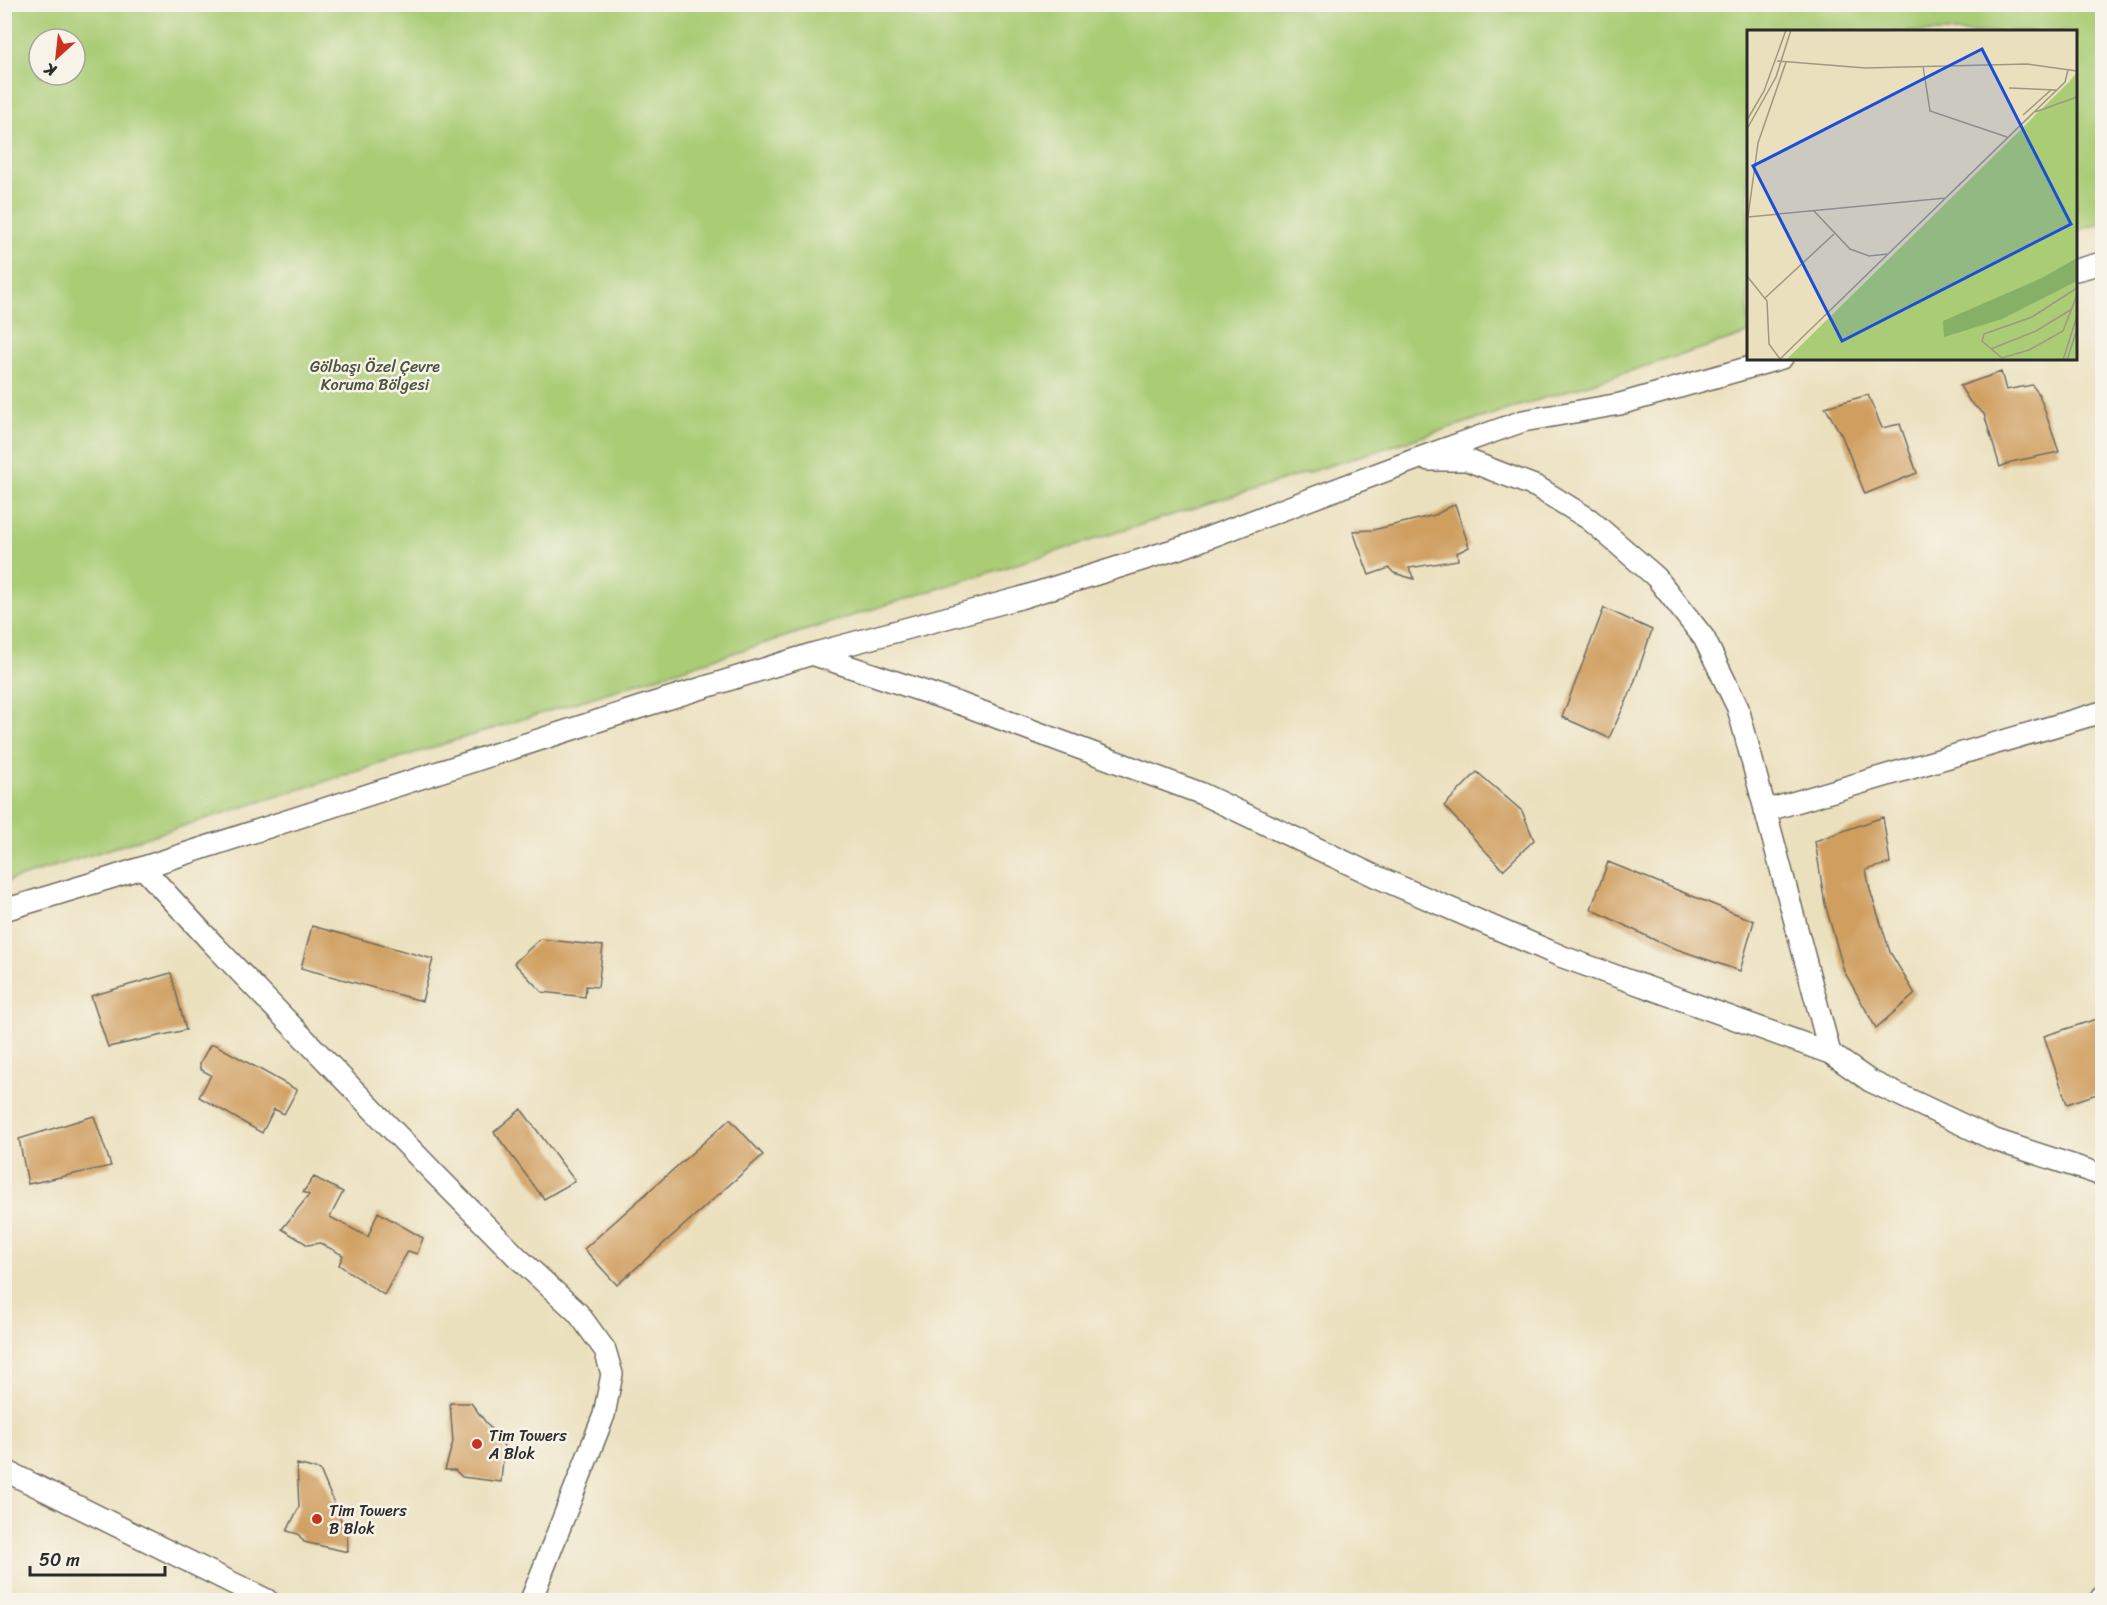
<svg xmlns="http://www.w3.org/2000/svg" width="2107" height="1605" font-family="Sriracha,sans-serif">
	<rect width="100%" height="100%" fill="#f7f3e8"/>
	<filter id="ink" filterUnits="userSpaceOnUse"><feTurbulence type="fractalNoise" baseFrequency=".0167" numOctaves="2"/><feDisplacementMap in="SourceGraphic" scale="12" xChannelSelector="R" yChannelSelector="G"/><feConvolveMatrix kernelMatrix="1 2 1 2 8 2 1 2 1" color-interpolation-filters="sRGB"/></filter>
	<filter id="wash" filterUnits="userSpaceOnUse"><feTurbulence type="fractalNoise" baseFrequency=".008" numOctaves="4" result="noise"/><feDisplacementMap in="SourceGraphic" scale="24" xChannelSelector="R" yChannelSelector="G"/><feGaussianBlur stdDeviation="1.35" result="paint"/><feColorMatrix in="noise" values="0 0 0 0 0 0 0 0 0 0 0 0 0 0 0 0 0 1.4 0 .05"/><feComposite in="paint" operator="in"/></filter>
	<g filter="url(#wash)">
		<rect width="100%" height="100%" fill="#ebe0bd"/>
		<!-- green -->
		<path fill="#a9cc74" stroke="#6a7c50" stroke-width="1.5" fill-rule="evenodd" d="M5,4L2102,5V223L2076,231V32H1748V334L5,882ZM39,39H75V75H39Z"/>
		<g id="blocks">
			<!-- building -->
			<path fill="#d09f60" d="M2001,372L2006,390L2032,385L2039,394L2059,452L2011,462L2000,467L1984,414L1970,402L1960,386Z
				M1868,395L1882,428L1900,424L1917,473L1865,494L1842,436L1825,407Z
				M1455,504L1469,547L1457,553L1458,560L1409,568L1414,579L1394,573L1389,568L1369,575L1353,531L1373,530L1435,515Z
				M1604,608L1652,630L1632,689L1609,738L1562,717Z
				M1477,772L1522,811L1534,840L1503,870L1444,806Z
				M1883,817L1890,863L1866,870L1870,890L1890,952L1915,994L1876,1028L1844,971L1825,904L1815,841Z
				M1608,862L1754,921L1740,971L1665,945L1591,909Z
				M312,926L433,959L422,1001L301,968Z
				M540,939L603,946L598,987L586,986L585,997L542,992L514,963Z
				M171,973L186,1030L108,1047L91,996Z
				M2103,1017V1092L2067,1104L2044,1036Z
				M210,1045H216L297,1090L284,1114L274,1109L262,1133L199,1097L211,1075L200,1069V1063Z
				M521,1109L575,1181L544,1199L494,1132Z
				M94,1116L111,1166L28,1184L19,1139Z
				M730,1119L763,1155L617,1285L584,1249Z
				M314,1177L343,1192L330,1217L368,1237L378,1212L423,1238L417,1254L408,1251L384,1295L339,1265L343,1255L320,1243L308,1245L282,1229L309,1195L303,1192Z
				M450,1403H471L504,1446L501,1482L462,1477L455,1470H445L453,1442Z
				M297,1464L320,1470L347,1534L348,1552L304,1542L298,1534L287,1531L299,1507Z"/>
		</g>
	</g>
	<g filter="url(#ink)">
		<use href="#blocks" fill-opacity="0" stroke="#6e6a5e" stroke-width="1.5"/>
		<g fill="none" stroke-linecap="round" stroke-linejoin="round">
			<defs>
				<path id="minor" d="M2076,270L2102,263
					M1429,460H1467L1537,487L1589,519L1656,577L1704,638L1738,708L1830,1053
					M812,654L961,704L1200,793L1375,876L1563,957L1830,1053L1870,1081L1995,1140L2102,1175
					M1765,811L2102,712
					M143,868L214,945L436,1175L516,1256L578,1313L605,1350L612,1374L604,1415L531,1600
					M4,910L110,878L644,706L812,654L1020,598L1186,546L1414,460L1523,421L1620,404L1782,358
					M4,1470L267,1600
					M2100,1600L2102,1597"/>
			</defs>
			<!-- minor casing -->
			<use href="#minor" stroke="#6e6a5e" stroke-width="24"/>
			<!-- minor -->
			<use href="#minor" stroke="#fff" stroke-width="21"/>
		</g>
	</g>
	<!-- markers -->
	<g fill="#c8321e" stroke="#f7f3e8" stroke-width="2">
		<circle cx="477" cy="1444" r="6"/>
		<circle cx="317" cy="1519" r="6"/>
	</g>
	<g text-anchor="middle" stroke-width="5" stroke-linejoin="round" paint-order="stroke">
		<!-- park labels -->
		<g font-size="16" fill="#4a533d" stroke="#f7f3e8">
			<text x="375" y="372">Gölbaşı Özel Çevre<tspan x="375" dy="18">Koruma Bölgesi</tspan></text>
		</g>
		<!-- poi labels -->
		<g font-size="16" fill="#2b2b2b" stroke="#f7f3e8" text-anchor="start">
			<text x="489" y="1441">Tim Towers<tspan x="489" dy="18">A Blok</tspan></text>
			<text x="329" y="1516">Tim Towers<tspan x="329" dy="18">B Blok</tspan></text>
		</g>
	</g>
	<!-- overview -->
	<g transform="translate(1747 30)">
		<rect width="330" height="330" fill="#ebe0bd"/>
		<path d="M330,42V330H39L322,52Z" fill="#a9cc74"/>
		<path d="M330,228V251L255,289L197,307L196,291L295,248Z" fill="#86b066"/>
		<path fill="none" stroke="#9e9883" stroke-width="1.5" d="M30,31L118,38L280,34L330,41M176,36L183,81L260,107M262,58L309,60M288,82L330,67M276,85L304,60M0,90L17,61L39,0M0,99L29,47L44,0M67,181L103,219L122,226L141,224M1,187L199,168M0,194L11,113L39,32M0,246L20,271L22,314L33,329M330,258L285,287L237,304L235,311L255,328L282,320L316,301L330,265M18,268L87,204M244,319L289,301L325,279M32,330L318,52L321,40M316,330L330,286M320,330L330,299"/>
		<path fill="#1d4ed8" fill-opacity="0.15" stroke="#1d4ed8" stroke-width="3" d="M235,19L324,194L95,311L6,136Z"/>
		<rect width="330" height="330" fill="none" stroke="#2b2b2b" stroke-width="3"/>
	</g>
	<!-- margin -->
	<rect width="2107" height="1605" fill="none" stroke="#f7f3e8" stroke-width="24"/>
	<!-- north arrow -->
	<g transform="translate(57 57) rotate(207)"><circle r="28" fill="#f7f3e8" stroke="#a5a39c" stroke-width="1.5"/>
	<path d="M0-4.5L10 22L0 15L-10 22Z" fill="#c8321e"/>
	<text y="-9" font-size="16" font-weight="bold" text-anchor="middle" fill="#2b2b2b">K</text>
	</g>
	<!-- scale -->
	<path d="M30 1566v9h135v-9" fill="none" stroke="#2b2b2b" stroke-width="3"/>
	<text x="39" y="1566" font-size="18" fill="#2b2b2b" stroke="#f7f3e8" stroke-width="4.5" paint-order="stroke">50 m</text>
</svg>
